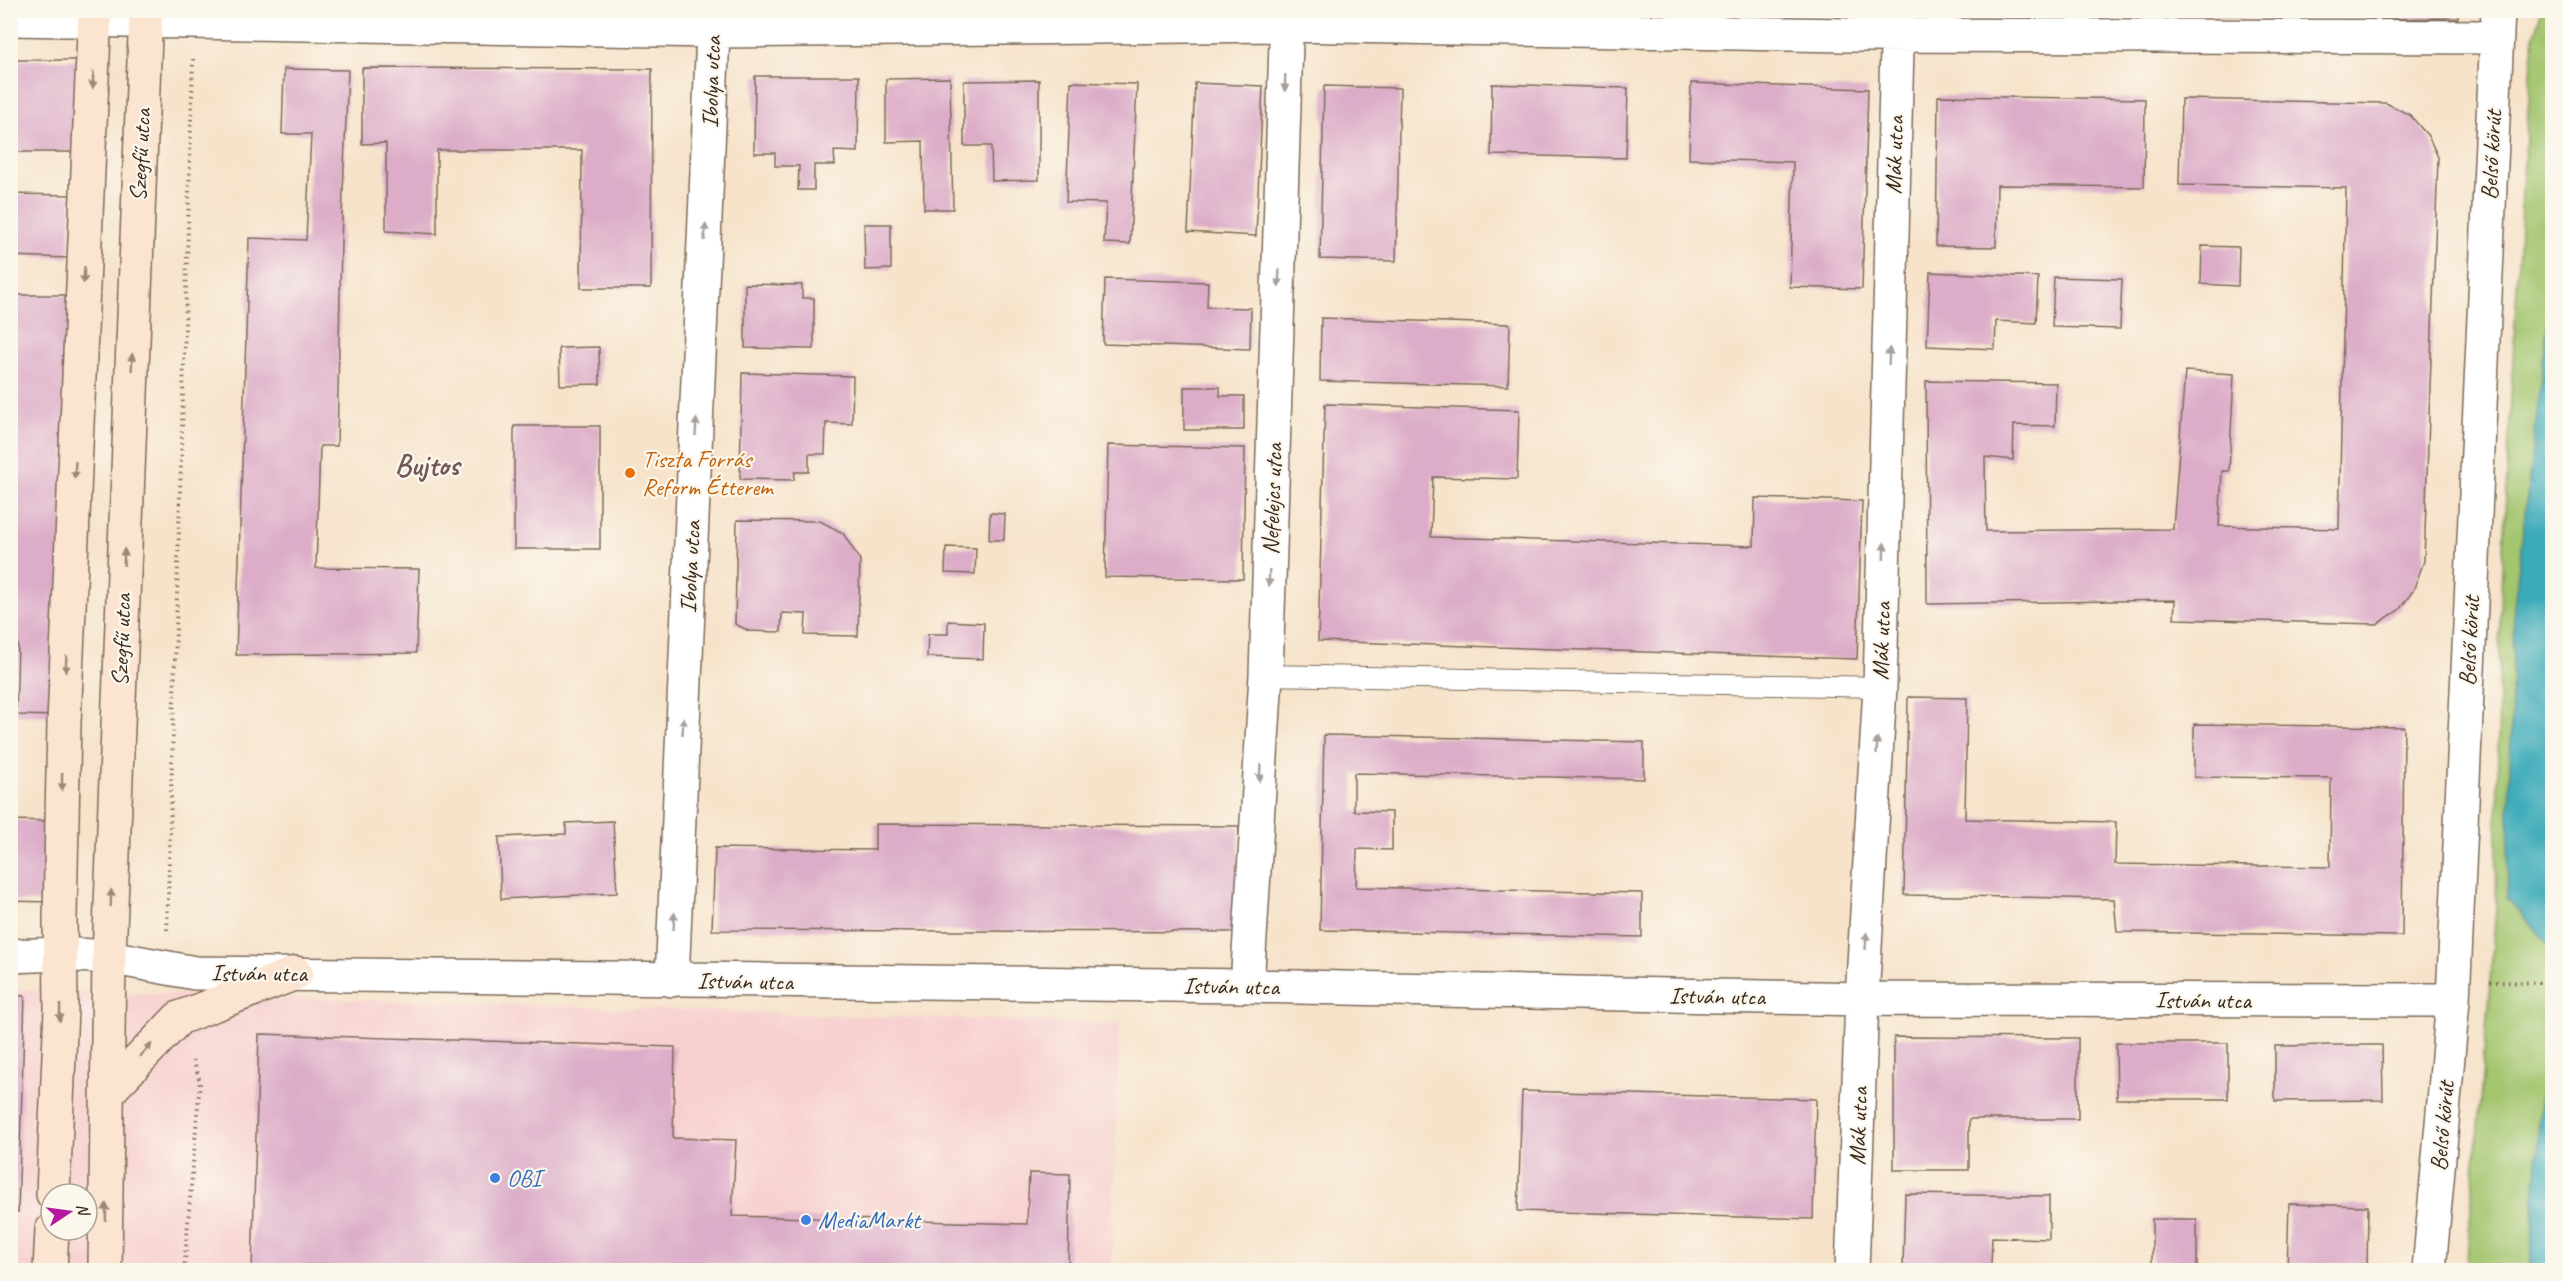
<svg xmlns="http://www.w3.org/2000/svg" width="2563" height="1281" font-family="Caveat,sans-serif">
	<rect width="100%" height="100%" fill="#fbf7ec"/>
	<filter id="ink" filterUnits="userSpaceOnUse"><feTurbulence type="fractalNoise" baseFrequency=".0167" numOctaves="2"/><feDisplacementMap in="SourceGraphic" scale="12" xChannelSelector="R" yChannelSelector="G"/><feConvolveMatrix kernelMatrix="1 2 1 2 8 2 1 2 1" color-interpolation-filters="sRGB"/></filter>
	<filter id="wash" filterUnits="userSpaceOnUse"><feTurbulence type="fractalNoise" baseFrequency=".008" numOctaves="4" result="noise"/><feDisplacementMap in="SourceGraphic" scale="24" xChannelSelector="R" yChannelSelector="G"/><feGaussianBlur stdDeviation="1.35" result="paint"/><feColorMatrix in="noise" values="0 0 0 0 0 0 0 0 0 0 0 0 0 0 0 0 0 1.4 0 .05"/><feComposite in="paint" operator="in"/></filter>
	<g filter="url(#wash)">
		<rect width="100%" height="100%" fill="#f6e3ca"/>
		<!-- built -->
		<path fill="#f7d0cf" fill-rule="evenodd" d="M11,989L1120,1024L1111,1270H11ZM51,1194H87V1230H51Z"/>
		<!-- green -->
		<path fill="#a3c56e" stroke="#6f7846" stroke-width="1.5" d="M2541,11H2552V1270H2466L2496,909L2500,608L2522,188L2534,35Z"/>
		<!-- water -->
		<path fill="#3baab9" stroke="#3b6a6c" stroke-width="1.5" d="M2552,286V948L2507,898L2514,607Z
			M2552,1067V1270H2530L2542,1074Z"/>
		<g id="blocks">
			<!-- building -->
			<path fill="#dcacc8" d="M1936,10H2035V15L1936,13Z
				M2139,10H2189V14H2139Z
				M2202,10H2275V15H2202Z
				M2371,10H2458V18L2371,19Z
				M10,60H84V152H10Z
				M362,68L652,69L651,288H581L582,150H437V234L386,231V143L362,144Z
				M284,69L348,70L341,241L337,446H320L316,568L419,569L416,653L236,655L249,238L306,240L311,134H282Z
				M755,76H859L858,152L834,151L835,165H814V190H798L799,166H775V153H754Z
				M950,78L953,209H924L923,141L886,142V79Z
				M1039,80V180L992,181L991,146H964V81Z
				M1071,82L1137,84L1130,244L1104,243L1106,203L1066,202Z
				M1195,83L1263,86L1256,236L1188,232Z
				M1691,83L1868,89L1862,289L1790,287L1793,162L1689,159Z
				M1492,84L1628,88L1626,158L1491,155Z
				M1324,86L1400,88L1396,261L1320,259Z
				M1938,96L2145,99L2144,187L1997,185L1996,247L1936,246Z
				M2181,99L2386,103L2410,115L2428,136L2438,157L2424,561L2413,591L2399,610L2377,624L2174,619L2175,600L1927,604L1926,381L2056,383L2055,426L2014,425L2013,460L1985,457L1986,531L2173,529L2185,371L2234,374L2229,471H2222L2219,526L2339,529L2346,188L2179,185Z
				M10,194L71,195L69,258L10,256Z
				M864,224H891V269L865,270Z
				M2202,246L2239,247L2238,286L2201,284Z
				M1930,272L2038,277L2036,323L1996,321L1995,349L1927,346Z
				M2054,277L2122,279L2120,329L2052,327Z
				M1105,279L1208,282L1207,307L1251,308L1250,349L1103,344Z
				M745,284L802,285V298H814V349L745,348Z
				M13,295H69L58,716L16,715L18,644H10V355Z
				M1321,318L1510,324L1508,386L1320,381Z
				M599,347L600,384L560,385L559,348Z
				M742,373L853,376L852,424L826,423L825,454H809V472H795L794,480L740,479Z
				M1184,387H1220V396H1244V430H1184Z
				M1325,404L1519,410L1517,479L1433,477L1431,537L1754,546L1755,498L1862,501L1857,659L1318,641Z
				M514,426H600V549H514Z
				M1108,445L1245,448L1243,579L1105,577Z
				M990,513L1005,514L1004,540H989Z
				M737,520L820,521L843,533L860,560L858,636L805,635L806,614L782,613L781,632L749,631L735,624Z
				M946,547L976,548L975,574L945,573Z
				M948,621L984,623L983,659L927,657L928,634H948Z
				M1908,697L1967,698L1965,819L2116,822L2115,864L2330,867L2331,778L2194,777V724L2404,727L2402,936L2117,932L2114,899L1904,895Z
				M1324,735L1644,742V779L1354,773V811L1392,812V850L1357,849L1356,887L1642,893V937L1320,930Z
				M10,820L53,821L51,902L10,901Z
				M613,821L617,893L501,899L499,837L566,834V823Z
				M875,824L1239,826L1238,932L712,930L715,848L875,850Z
				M10,995L25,996L18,1212H10Z
				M259,1034L675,1047L673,1138L736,1140L732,1216L1027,1224L1029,1173L1070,1174L1068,1270H252Z
				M1894,1037L2078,1038V1119H1969V1170H1894Z
				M2116,1043H2228V1099H2117Z
				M2332,1045H2382L2383,1100L2275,1101V1046Z
				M1522,1091L1816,1099L1813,1219L1518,1211Z
				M1905,1194L2049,1196V1239L1992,1237L1991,1267L1903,1266Z
				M2289,1204L2368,1206L2367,1270H2287Z
				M2152,1219H2197V1270H2152Z"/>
		</g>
	</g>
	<g filter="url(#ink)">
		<use href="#blocks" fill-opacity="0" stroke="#7c6b5a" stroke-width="1.5"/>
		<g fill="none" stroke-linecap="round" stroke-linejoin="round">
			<defs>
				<path id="lane" d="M1266,675L1880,687"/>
				<path id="street" d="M10,19L714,31L1287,25L1847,35L2497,37
					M10,956L60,954L109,957L195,973L1247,986L1862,999L2453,1000
					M672,980L714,10
					M1247,986L1266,675L1287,10
					M1852,1270L1862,999L1880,687L1898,10
					M2429,1270L2453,1000L2498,10"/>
				<path id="secondary" d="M107,1093L179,1018L296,973
					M53,1194L61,1009L60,917L64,723L95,10
					M50,1270L52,1230
					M105,1270L109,957L146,10"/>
			</defs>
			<!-- lane casing -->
			<use href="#lane" stroke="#7c6b5a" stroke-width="22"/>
			<!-- street casing -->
			<use href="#street" stroke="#7c6b5a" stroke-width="36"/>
			<!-- secondary casing -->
			<use href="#secondary" stroke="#7c6b5a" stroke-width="36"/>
			<!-- path -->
			<path stroke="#7c6b5a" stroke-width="4" stroke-dasharray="1.5 4.5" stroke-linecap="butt" d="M167,930L193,59
				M2490,982L2552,983
				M184,1270L200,1081L192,1057"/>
			<!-- lane -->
			<use href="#lane" stroke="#fff" stroke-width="20"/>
			<!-- street -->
			<use href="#street" stroke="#fff" stroke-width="33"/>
			<!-- secondary -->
			<use href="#secondary" stroke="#fce5d0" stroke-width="33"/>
		</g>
		<!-- one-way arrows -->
		<defs><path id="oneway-solid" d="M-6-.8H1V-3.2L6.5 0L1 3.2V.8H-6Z" transform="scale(1.5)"/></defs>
		<g fill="#9c8877">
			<use href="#oneway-solid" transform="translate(93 80) rotate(93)"/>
			<use href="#oneway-solid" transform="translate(84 275) rotate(93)"/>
			<use href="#oneway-solid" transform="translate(132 362) rotate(-88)"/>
			<use href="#oneway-solid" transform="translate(75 470) rotate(93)"/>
			<use href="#oneway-solid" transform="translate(124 557) rotate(-88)"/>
			<use href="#oneway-solid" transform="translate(66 664) rotate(93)"/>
			<use href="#oneway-solid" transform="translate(62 782) rotate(91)"/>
			<use href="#oneway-solid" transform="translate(111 898) rotate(-88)"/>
			<use href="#oneway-solid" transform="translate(60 1013) rotate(91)"/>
			<use href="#oneway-solid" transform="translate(146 1050) rotate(-48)"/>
			<use href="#oneway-solid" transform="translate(106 1212) rotate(-89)"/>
		</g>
		<g fill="#a79f9a">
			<use href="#oneway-solid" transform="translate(1285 83) rotate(92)"/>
			<use href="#oneway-solid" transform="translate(705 232) rotate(-87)"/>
			<use href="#oneway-solid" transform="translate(1279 278) rotate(92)"/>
			<use href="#oneway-solid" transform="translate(1889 356) rotate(-88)"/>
			<use href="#oneway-solid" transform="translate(696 427) rotate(-87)"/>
			<use href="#oneway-solid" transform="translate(1884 551) rotate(-88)"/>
			<use href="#oneway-solid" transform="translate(1269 578) rotate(92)"/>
			<use href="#oneway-solid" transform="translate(683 726) rotate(-87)"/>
			<use href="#oneway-solid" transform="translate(1877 746) rotate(-87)"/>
			<use href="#oneway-solid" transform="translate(1260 773) rotate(94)"/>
			<use href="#oneway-solid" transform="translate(674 921) rotate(-87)"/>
			<use href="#oneway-solid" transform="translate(1866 941) rotate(-87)"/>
		</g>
	</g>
	<!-- markers -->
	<circle fill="#e8710a" stroke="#fbf7ec" stroke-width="2" cx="630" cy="473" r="6"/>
	<g fill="#3f7fe0" stroke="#fbf7ec" stroke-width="2">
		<circle cx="495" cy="1178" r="6"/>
		<circle cx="806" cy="1220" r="6"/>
	</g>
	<g text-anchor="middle" stroke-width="4.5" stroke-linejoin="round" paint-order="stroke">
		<!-- street labels -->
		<g font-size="24" fill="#3b2a1e" stroke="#fbf7ec">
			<text transform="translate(711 82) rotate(-88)" y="8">Ibolya utca</text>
			<text transform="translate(140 155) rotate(-87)" y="8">Szegfű utca</text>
			<text transform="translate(1894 155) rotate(-88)" y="8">Mák utca</text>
			<text transform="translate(2491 155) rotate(-87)" y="8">Belső körút</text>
			<text transform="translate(1272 499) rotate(-88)" y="8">Nefelejcs utca</text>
			<text transform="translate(690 567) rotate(-87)" y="8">Ibolya utca</text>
			<text transform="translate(121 640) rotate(-88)" y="8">Szegfű utca</text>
			<text transform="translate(1881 641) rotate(-88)" y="8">Mák utca</text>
			<text transform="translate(2469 641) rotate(-87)" y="8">Belső körút</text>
			<text x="259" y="981">István utca</text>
			<text transform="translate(745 981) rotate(1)" y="8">István utca</text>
			<text transform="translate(1231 986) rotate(1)" y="8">István utca</text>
			<text transform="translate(1717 996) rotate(1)" y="8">István utca</text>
			<text x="2203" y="1008">István utca</text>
			<text transform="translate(1858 1126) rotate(-88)" y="8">Mák utca</text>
			<text transform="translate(2442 1126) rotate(-85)" y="8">Belső körút</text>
		</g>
		<!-- food labels -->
		<g font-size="24" fill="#c56008" stroke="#fbf7ec" text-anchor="start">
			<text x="642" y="467">Tiszta Forrás<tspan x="642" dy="28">Reform Étterem</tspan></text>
		</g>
		<!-- shop labels -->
		<g font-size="24" fill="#366cbe" stroke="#fbf7ec" text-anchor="start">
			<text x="507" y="1186">OBI</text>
			<text x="818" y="1228">MediaMarkt</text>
		</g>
		<!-- district labels -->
		<g font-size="30" font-weight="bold" fill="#73585a" stroke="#fbf7ec">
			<text x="427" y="475">Bujtos</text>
		</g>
	</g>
	<!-- margin -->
	<rect width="2563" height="1281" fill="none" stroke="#fbf7ec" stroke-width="36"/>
	<!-- north arrow -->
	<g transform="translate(69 1212) rotate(77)"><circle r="28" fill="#fbf7ec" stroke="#aea59a" stroke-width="1.5"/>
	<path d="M0-4.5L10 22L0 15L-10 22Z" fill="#b5179e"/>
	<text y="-9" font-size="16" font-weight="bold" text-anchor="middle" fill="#3b2a1e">N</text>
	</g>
</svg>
